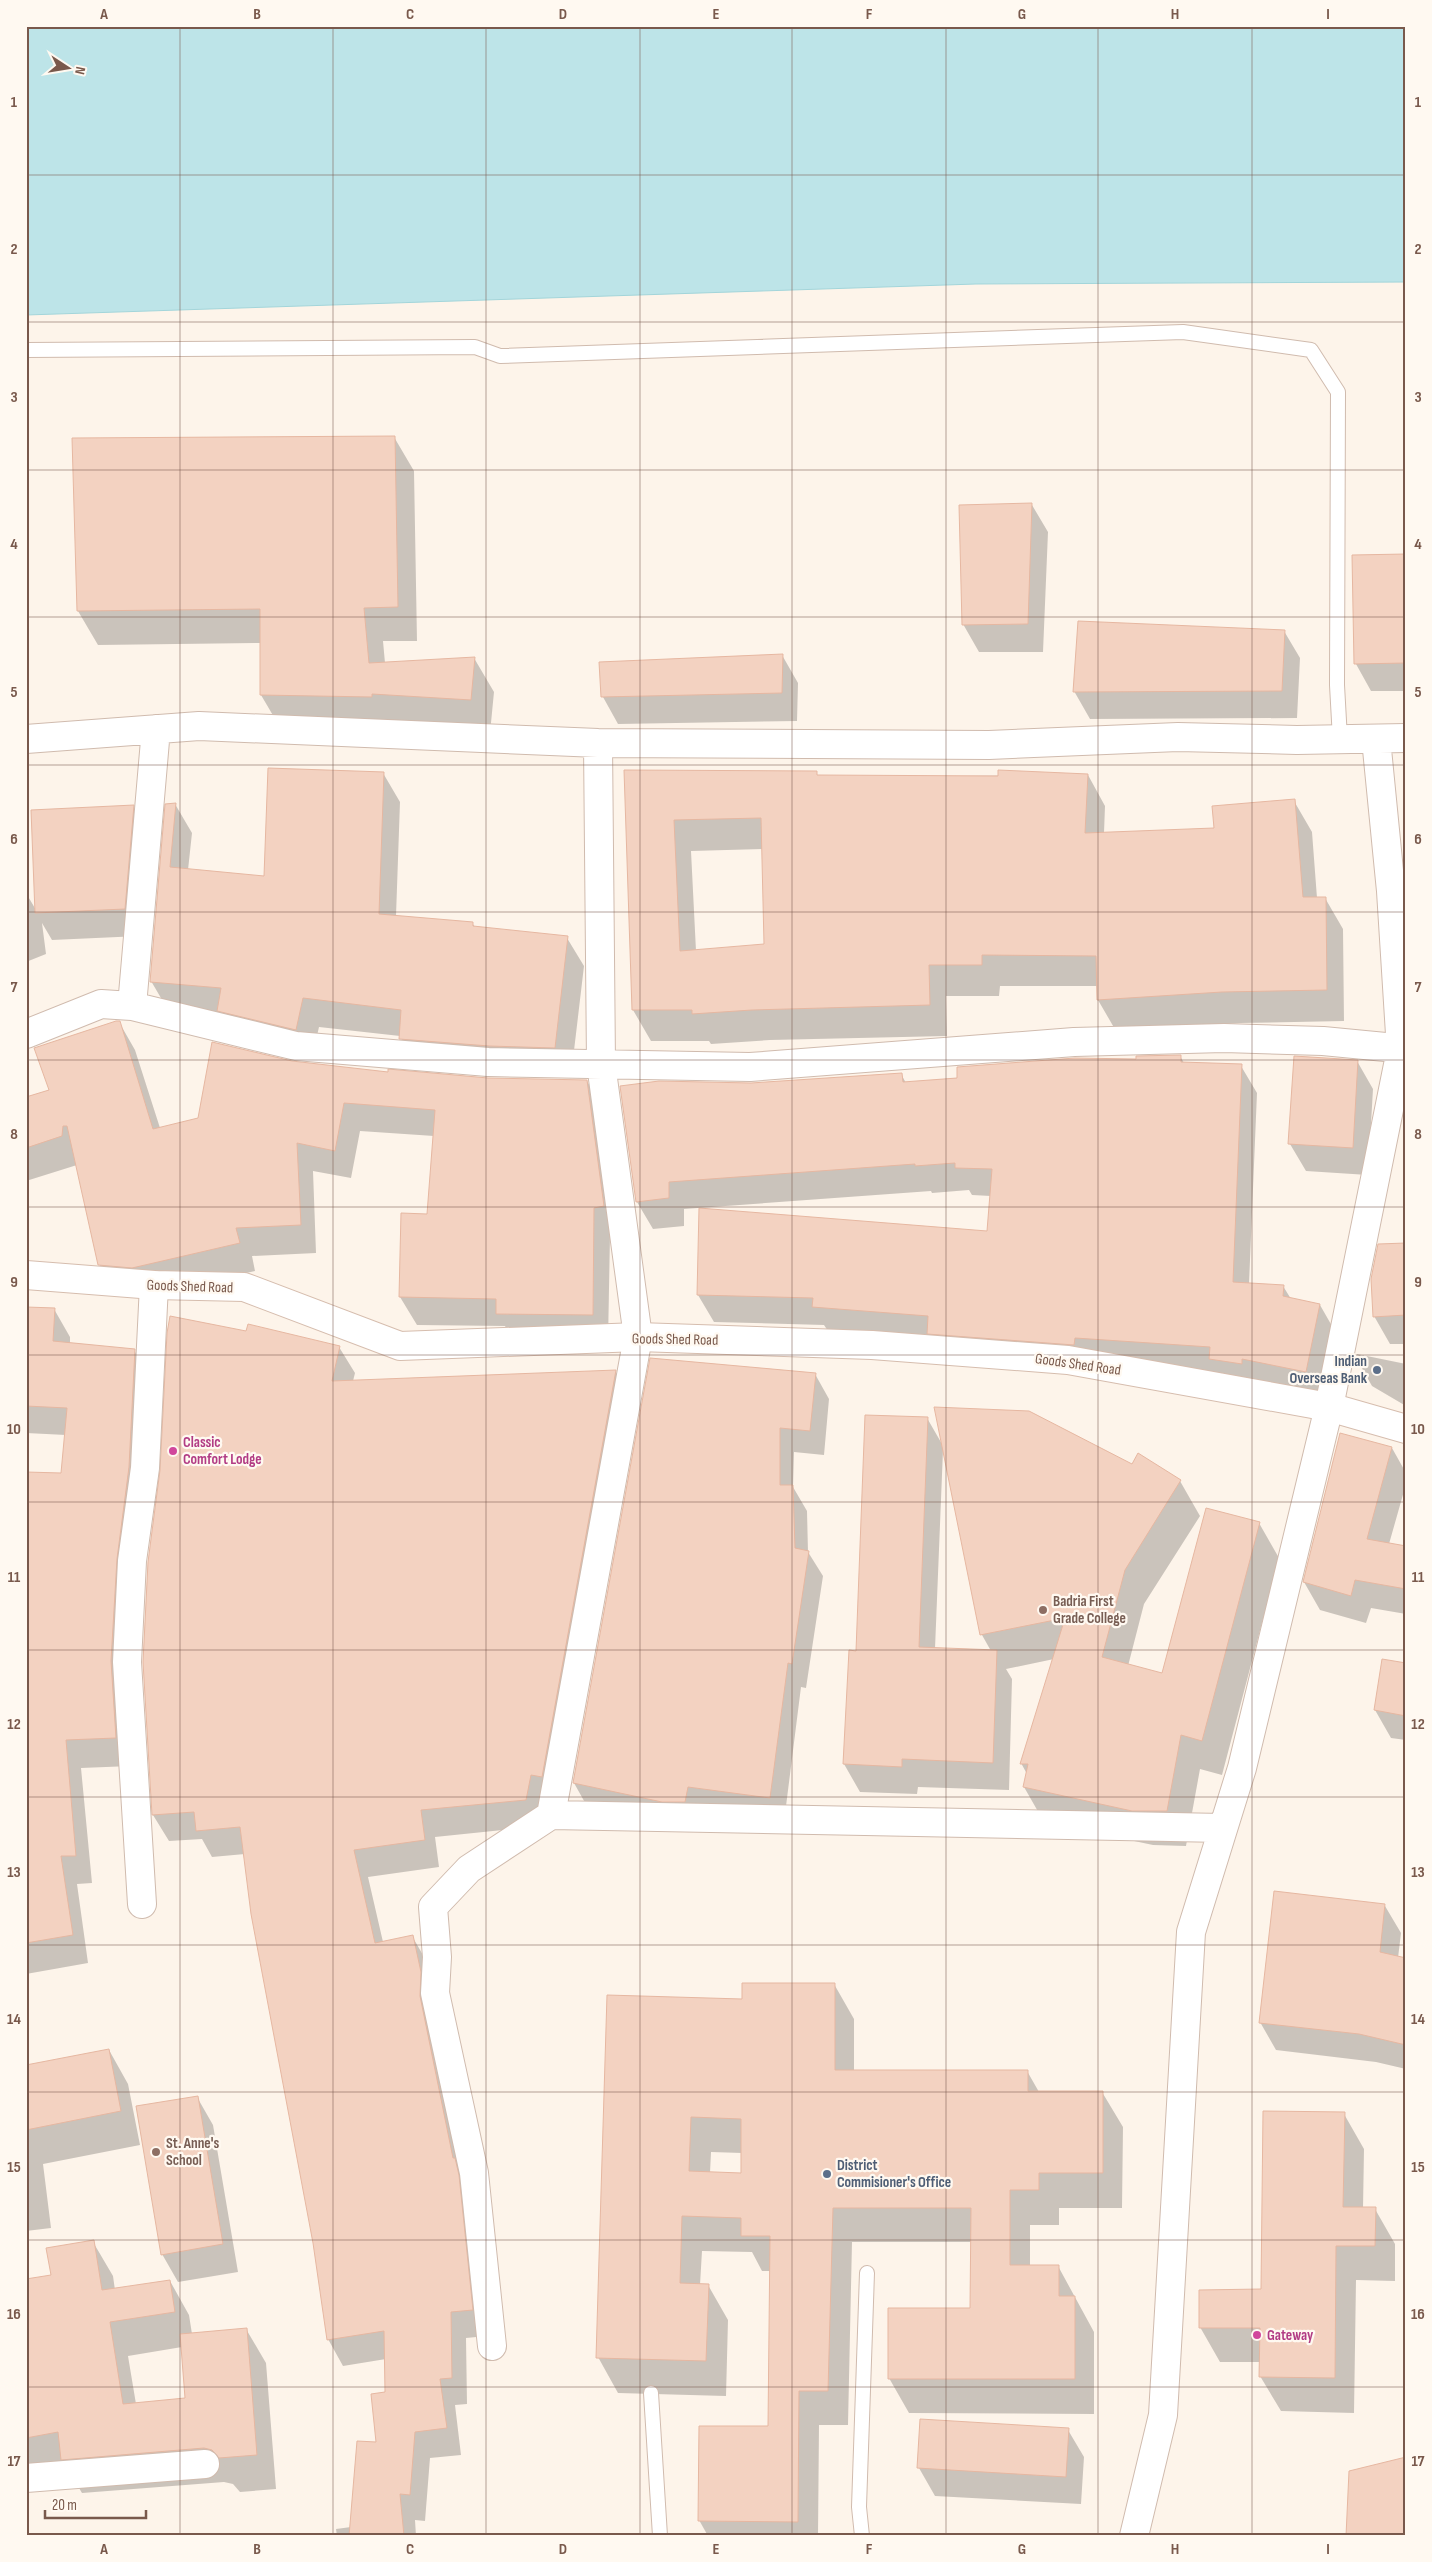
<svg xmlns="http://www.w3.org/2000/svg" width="1432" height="2562" font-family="'Sofia Sans Condensed',sans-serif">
	<rect width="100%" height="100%" fill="#fdf4ea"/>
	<!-- water -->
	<path fill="#bde4e8" stroke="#a3d5da" d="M26,26H1406V282L976,284L26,315Z"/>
	<!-- shadow -->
	<path fill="#0003" fill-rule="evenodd" d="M394,437L414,471L417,641H383L385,663L474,658L494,692L490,733L281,729L261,695V643L98,645L78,611L73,439Z
		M1032,505L1048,532L1043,652H979L963,624Z
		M1406,555V691H1371L1356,664Z
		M1284,631L1300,658L1297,718L1090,719L1074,691Z
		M782,655L798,683L797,721L618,724L603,697Z
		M625,771L816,773L818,777L1088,775L1105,806L1104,833L1215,829L1294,801L1312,832L1317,898H1325L1343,929L1344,1021L1240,1023L1116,1031L1098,1000V986H1000L999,996H946L947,1036L770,1040L711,1044L709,1041H651L633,1010ZM763,849L765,945L696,951L691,851Z
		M383,773L400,802L396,916L472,923L475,927L567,938L584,966L571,1076L417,1067L400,1036L319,1027L312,1058L168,1010L151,981L175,804L192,833L188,870L265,877Z
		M133,806L149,834L140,936L52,940L42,923L46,954L26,962V893L36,910Z
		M119,1022L135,1050L160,1128L199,1119L292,1062L389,1073L488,1079L587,1081L603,1109L620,1234L610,1235L608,1343L513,1341L505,1326L417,1325L400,1297L428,1215L434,1136L360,1131L351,1178L313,1171L316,1253L252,1256L255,1271L149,1295L115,1293L99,1264L77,1165L26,1181V1098L50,1090Z
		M1180,1056L1184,1063L1241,1066L1257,1093L1249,1284L1283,1286L1291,1299L1320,1305L1336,1333L1321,1399L830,1334L824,1325L714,1322L698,1295L988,1232L991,1196L972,1195L969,1190L932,1193L931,1191L684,1209V1226L653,1229L637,1202L751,1084L901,1074L906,1083Z
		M1357,1061L1373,1089L1368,1175L1306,1171L1290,1144Z
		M1406,1244V1347L1404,1344H1390L1374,1316Z
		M26,1308L54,1309L70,1337V1343L134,1350L150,1378L131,1766L81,1768L92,1883L77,1884L88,1963L26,1974V1473L62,1474L66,1435L26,1433Z
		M247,1332L339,1347L355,1373L353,1381L615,1371L631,1397L540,1826L435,1837L439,1867L368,1877L383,1942L412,1936L427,1962L466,2180L487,2336L466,2338L467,2404L455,2405L461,2455L430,2458L425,2521L415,2520L416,2536H337L336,2529L351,2527L378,2444L387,2393L386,2359L343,2366L328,2339L315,2243L245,1854L212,1857L202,1839L169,1841L153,1815Z
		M1357,1354L1406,1364V1406L1372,1386L1356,1358Z
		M651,1360L815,1374L829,1399L824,1455L794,1452L793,1487L807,1511L808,1552L823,1576L806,1688L801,1687L784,1822L588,1808L574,1783Z
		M927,1418L942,1444L1132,1466L1138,1455L1180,1481L1200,1516L1144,1604L1128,1666L1162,1675L1259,1523L1279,1558L1222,1775L1200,1769L1186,1846L1153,1845L1044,1822L1024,1787L1027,1774L1021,1763L1054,1659L1006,1669L1012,1679L1009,1790L918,1787L917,1794L860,1792L844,1764L850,1652H857ZM943,1450L982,1635L991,1651L935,1649Z
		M1341,1435L1392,1448L1406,1473V1484L1389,1544L1406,1547V1614L1371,1608L1366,1623L1320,1610L1304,1582Z
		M1406,1664V1740L1391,1738L1375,1710Z
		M1385,1906L1401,1933L1398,1958L1406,1960V2069L1376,2062L1276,2050L1260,2022Z
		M834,1984L854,2019V2071H1027L1039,2092H1102L1123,2127L1122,2208H1059V2225H1030V2266H1058L1094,2332V2414L909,2413L889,2378L972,2310V2242H852L848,2425H819L818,2536H708L699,2520L769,2428L771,2271H762L752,2252L702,2251L700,2285H708L728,2320L726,2396L618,2393L598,2357L609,1996L743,2000ZM711,2152L742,2153V2174L710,2173Z
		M109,2050L128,2084L140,2145L43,2164L51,2228L26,2231V2067Z
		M197,2097L213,2125L238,2272L178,2282L162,2254Z
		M1344,2114L1364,2149L1363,2209H1375L1395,2244V2281L1356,2280L1354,2413L1281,2411L1260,2376L1261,2362H1220L1200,2327L1262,2290Z
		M93,2242L113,2276L115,2290L170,2281L189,2315L192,2334L246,2329L266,2363L276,2489L240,2492L233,2484L224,2482L82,2493L67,2468L26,2474V2280L52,2276ZM182,2347L187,2399L136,2404L128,2356Z
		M1068,2430L1084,2457L1081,2504L935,2496L919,2468Z"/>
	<!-- building -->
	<path fill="#f3d2c1" stroke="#e6b7a1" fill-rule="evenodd" d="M395,436L398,607L364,608L369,663L475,657L471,700L372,694V697L260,695V609L77,611L72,438Z
		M1032,503L1028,624L962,625L959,505Z
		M1406,554V663L1354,664L1352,555Z
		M1078,621L1285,630L1282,691L1073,692Z
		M783,654L782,693L601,697L599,662Z
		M268,768L384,772L379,914L473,922V926L568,936L555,1048L489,1046L399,1039L401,1010L303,998L296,1030L217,1011L221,988L150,982L165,804L176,803L170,867L264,876Z
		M624,770L817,771V775L998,776V770L1088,774L1085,833L1214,828L1212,806L1295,799L1303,897H1326L1327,990L1222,992L1097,1000L1096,956L982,955V965H929L930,1005L752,1010L692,1014V1010H632ZM761,818L764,944L680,951L674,820Z
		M134,805L125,909L35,913L31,810Z
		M116,1021H120L153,1129L198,1118L212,1042L292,1061L388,1072V1069L488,1078L587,1080L604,1206L594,1208L593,1315L496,1314V1299L399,1297L401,1213L427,1214L435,1110L344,1103L335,1151L297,1143L301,1225L236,1228L240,1243L132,1268L98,1265L67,1126H63L62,1136L26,1148V1097L49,1090L34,1048Z
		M1181,1055V1062L1242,1064L1233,1282L1284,1285L1283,1296L1320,1304L1306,1372L1242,1359V1364L1209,1359L1210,1347L1075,1338L1074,1345L927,1334L928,1316L812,1307L813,1298L697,1295L699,1208L987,1231L992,1169L955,1168V1163L915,1166V1164L669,1182V1198L636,1202L620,1086L659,1081L751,1083L902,1073L903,1082L957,1078V1067L1075,1058L1136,1059V1056Z
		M1294,1056L1358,1060L1353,1148L1288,1144Z
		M1406,1243V1315L1373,1317L1371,1279L1378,1244Z
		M26,1307L55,1308L53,1341L135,1349L129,1467L117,1559L111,1661L116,1738L66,1740L76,1856H61L73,1935L26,1943V1472L61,1473L67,1408L26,1406Z
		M170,1316L246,1331L248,1324L340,1346L332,1381L616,1370L542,1777L531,1775L526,1800L421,1810L425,1840L354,1850L375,1943L413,1935L421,1972L420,1996L453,2158H455L459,2175L473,2310L451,2312L452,2378L440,2379L447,2428L415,2432L410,2495L400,2494L404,2536H349L357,2441L376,2442L371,2394L385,2392L384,2331L327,2340L313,2243L251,1914L240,1827L196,1831L194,1812L152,1815L143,1662L148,1562L160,1470L167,1333Z
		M650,1358L816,1373L810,1431L780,1428V1485H793L795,1548L809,1551L792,1664L788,1663L770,1798L688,1787L685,1802H662L573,1783Z
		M934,1407L1029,1411L1132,1464L1138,1453L1181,1480L1125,1570L1102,1657L1162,1673L1206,1508L1260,1522L1202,1741L1181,1735L1167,1811H1132L1023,1787L1028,1764H1020L1065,1618L980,1635Z
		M865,1415L928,1417L919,1647L997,1650L993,1763L902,1759V1767L843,1764L849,1650L856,1651Z
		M1340,1433L1392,1447L1367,1539L1406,1546V1589L1355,1580L1351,1596L1303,1582Z
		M1382,1659L1406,1663V1716L1374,1710Z
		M1274,1891L1385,1904L1380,1952L1406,1958V2045L1359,2034L1259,2023Z
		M742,1983H835V2070H1028V2091H1103V2173H1039V2190H1010V2265H1059V2296H1075V2379H888V2308H970L971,2208H833L828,2391H799L798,2522L698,2521L699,2426H768L770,2236H741V2218L682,2216L680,2283L709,2284L706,2361L596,2358L607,1995L742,1999ZM691,2117L741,2119V2173L689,2171Z
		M109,2049L121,2111L26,2130V2065Z
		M198,2096L223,2244L161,2255L136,2106Z
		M1263,2111L1345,2112L1343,2207H1376L1375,2246H1336L1335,2378L1259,2377L1260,2328H1199V2290L1261,2289Z
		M94,2240L102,2290L170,2280L175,2312L110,2322L123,2404L185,2398L180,2334L247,2328L257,2455L219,2458L212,2450L204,2448L61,2460L58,2432L26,2438V2279L51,2275L46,2248Z
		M920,2419L1069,2428L1066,2477L917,2468Z
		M1406,2457V2536H1346L1349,2471Z"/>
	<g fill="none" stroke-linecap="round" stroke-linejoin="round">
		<defs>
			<path id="lane" d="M26,350L475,347L500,356L1183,332L1311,350L1338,392L1337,685L1340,739
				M651,2393L660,2536
				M862,2536L859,2507L867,2273"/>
			<path id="street" d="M26,739L199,726L598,743L989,745L1178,737L1297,740L1406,738
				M132,1006L156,729
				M26,1034L101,1004L132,1006L296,1046L488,1062L750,1067L1074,1042L1224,1038L1323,1041L1406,1049
				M551,1815L1223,1828
				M142,1904L127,1662L132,1561L145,1468L154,1285
				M492,2346L474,2173L435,1993L437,1957L433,1907L469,1869L551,1815L638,1337L601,1064L598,743
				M26,2478L205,2464
				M1134,2536L1163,2415L1191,1932L1242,1768L1329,1407L1401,1050L1391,891L1376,739"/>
			<path id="secondary" d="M26,1275L154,1285L244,1287L400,1346L638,1337L872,1345L1068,1360L1329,1407L1406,1429"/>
		</defs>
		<!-- lane casing -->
		<use href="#lane" stroke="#d0bbae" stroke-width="16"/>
		<!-- street casing -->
		<use href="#street" stroke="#d0bbae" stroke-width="30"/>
		<!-- secondary casing -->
		<use href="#secondary" stroke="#d6bdae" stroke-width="30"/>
		<!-- lane -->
		<use href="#lane" stroke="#fff" stroke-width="14"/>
		<!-- street -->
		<use href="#street" stroke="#fff" stroke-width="28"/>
		<!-- secondary -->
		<use href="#secondary" stroke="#fff" stroke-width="28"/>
	</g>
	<!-- grid -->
	<path fill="none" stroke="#79594c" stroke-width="1" stroke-opacity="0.55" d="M180,26V2536M333,26V2536M486,26V2536M640,26V2536M792,26V2536M946,26V2536M1098,26V2536M1252,26V2536M26,175H1406M26,322H1406M26,470H1406M26,617H1406M26,765H1406M26,912H1406M26,1060H1406M26,1207H1406M26,1355H1406M26,1502H1406M26,1650H1406M26,1797H1406M26,1945H1406M26,2092H1406M26,2240H1406M26,2387H1406"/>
	<!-- markers -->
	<g fill="#5c6f8a" stroke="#fff9f1" stroke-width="2">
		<circle cx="1377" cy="1370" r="5"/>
		<circle cx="827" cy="2174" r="5"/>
	</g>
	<g fill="#d1479c" stroke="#fff9f1" stroke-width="2">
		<circle cx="173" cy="1451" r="5"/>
		<circle cx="1257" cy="2335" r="5"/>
	</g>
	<g fill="#8d6e63" stroke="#fff9f1" stroke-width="2">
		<circle cx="1043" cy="1610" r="5"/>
		<circle cx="156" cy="2152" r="5"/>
	</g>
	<g text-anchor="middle" stroke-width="4.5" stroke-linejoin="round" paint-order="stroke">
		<!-- street labels -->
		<g font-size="15" fill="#79594c" stroke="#fff9f1">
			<text transform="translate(190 1286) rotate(2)" y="5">Goods Shed Road</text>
			<text transform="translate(675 1339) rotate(1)" y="5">Goods Shed Road</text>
			<text transform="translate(1078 1364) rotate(8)" y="5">Goods Shed Road</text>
		</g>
		<!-- service labels -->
		<g font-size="15" font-weight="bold" fill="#4e5e75" stroke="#fff9f1" text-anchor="end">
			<text x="1367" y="1366">Indian<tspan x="1367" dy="17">Overseas Bank</tspan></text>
			<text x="837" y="2170" text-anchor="start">District<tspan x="837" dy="17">Commisioner's Office</tspan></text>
		</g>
		<!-- hotel labels -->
		<g font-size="15" font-weight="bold" fill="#b23c85" stroke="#fff9f1" text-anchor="start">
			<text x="183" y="1447">Classic<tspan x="183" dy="17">Comfort Lodge</tspan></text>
			<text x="1267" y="2340">Gateway</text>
		</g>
		<!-- education labels -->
		<g font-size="15" font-weight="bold" fill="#785e54" stroke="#fff9f1" text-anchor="start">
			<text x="1053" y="1606">Badria First<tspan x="1053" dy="17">Grade College</tspan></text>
			<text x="166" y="2148">St. Anne's<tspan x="166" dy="17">School</tspan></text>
		</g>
	</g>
	<!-- border -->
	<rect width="1432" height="2562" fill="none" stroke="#fff9f1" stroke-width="55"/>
	<!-- north arrow -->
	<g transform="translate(68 68) rotate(102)" stroke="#fff9f1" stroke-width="4" paint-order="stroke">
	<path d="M0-4L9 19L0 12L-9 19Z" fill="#79594c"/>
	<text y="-8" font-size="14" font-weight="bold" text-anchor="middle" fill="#79594c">N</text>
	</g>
	<!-- scale -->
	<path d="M45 2510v8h101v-8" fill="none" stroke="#79594c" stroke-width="2.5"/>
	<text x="52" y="2510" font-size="15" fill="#79594c" stroke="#fff9f1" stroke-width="4" paint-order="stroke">20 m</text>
	<rect x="28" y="28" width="1376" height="2506" fill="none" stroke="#79594c" stroke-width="2"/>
	<g font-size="16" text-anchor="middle" font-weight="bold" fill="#79594c">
		<text x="104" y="19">A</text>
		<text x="257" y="19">B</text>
		<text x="410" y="19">C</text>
		<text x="563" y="19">D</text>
		<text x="716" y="19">E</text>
		<text x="869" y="19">F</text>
		<text x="1022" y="19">G</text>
		<text x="1175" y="19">H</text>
		<text x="1328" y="19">I</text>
		<text x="14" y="107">1</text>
		<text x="1418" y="107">1</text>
		<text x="14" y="254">2</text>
		<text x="1418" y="254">2</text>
		<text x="14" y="402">3</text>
		<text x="1418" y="402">3</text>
		<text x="14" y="549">4</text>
		<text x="1418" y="549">4</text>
		<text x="14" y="697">5</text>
		<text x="1418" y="697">5</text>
		<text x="14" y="844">6</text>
		<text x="1418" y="844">6</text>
		<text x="14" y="992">7</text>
		<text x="1418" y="992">7</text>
		<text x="14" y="1139">8</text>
		<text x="1418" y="1139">8</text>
		<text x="14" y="1287">9</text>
		<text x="1418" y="1287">9</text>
		<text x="14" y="1434">10</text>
		<text x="1418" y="1434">10</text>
		<text x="14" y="1582">11</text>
		<text x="1418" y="1582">11</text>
		<text x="14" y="1729">12</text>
		<text x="1418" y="1729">12</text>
		<text x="14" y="1877">13</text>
		<text x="1418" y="1877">13</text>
		<text x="14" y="2024">14</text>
		<text x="1418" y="2024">14</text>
		<text x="14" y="2172">15</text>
		<text x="1418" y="2172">15</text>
		<text x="14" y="2319">16</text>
		<text x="1418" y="2319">16</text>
		<text x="14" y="2466">17</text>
		<text x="1418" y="2466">17</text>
		<text x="104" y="2554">A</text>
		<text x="257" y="2554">B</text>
		<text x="410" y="2554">C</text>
		<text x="563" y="2554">D</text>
		<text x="716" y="2554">E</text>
		<text x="869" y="2554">F</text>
		<text x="1022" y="2554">G</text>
		<text x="1175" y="2554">H</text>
		<text x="1328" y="2554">I</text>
	</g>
</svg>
